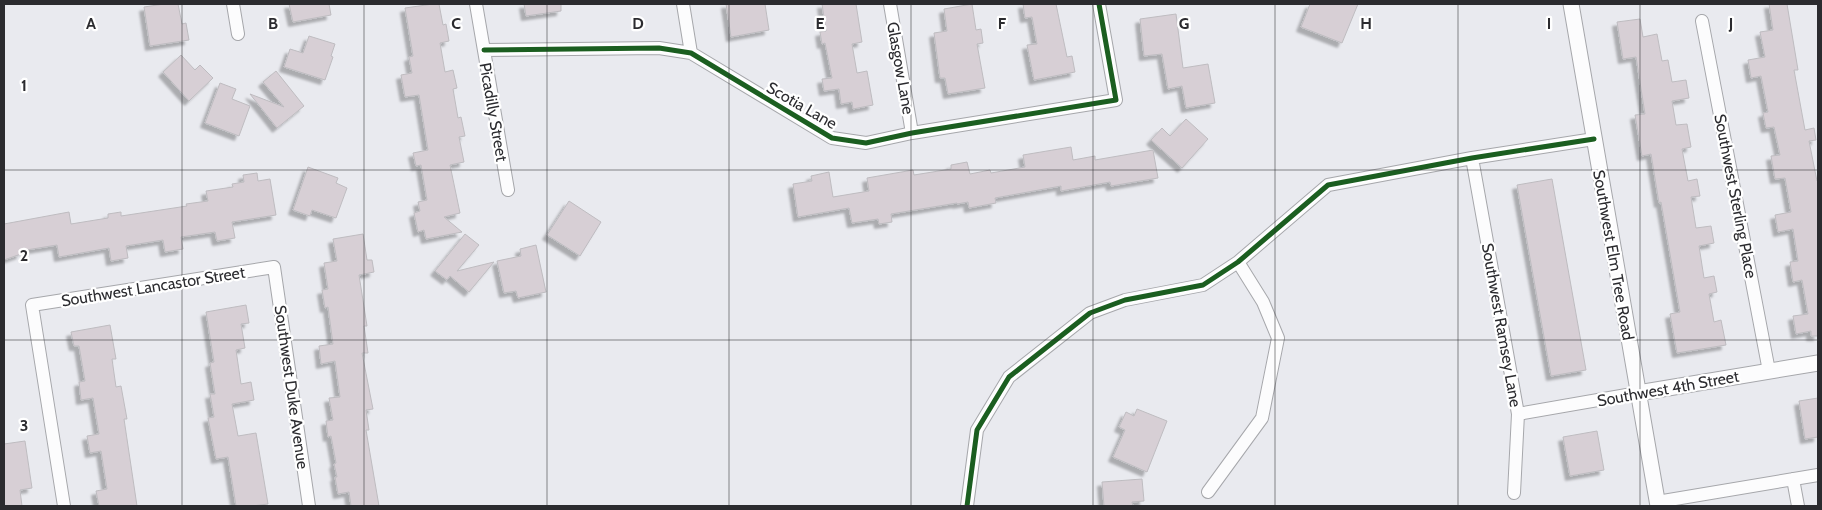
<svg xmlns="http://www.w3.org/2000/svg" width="1822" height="510" font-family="Cabin,sans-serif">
	<defs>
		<filter id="shadow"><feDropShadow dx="-4.5" dy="4.5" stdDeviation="1" flood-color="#0004"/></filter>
	</defs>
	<rect width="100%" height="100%" fill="#e9eaef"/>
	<!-- building -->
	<path fill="#d7cfd5" stroke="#bebcc0" filter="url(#shadow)" d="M164,4H178L182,24L186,23L189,40L150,46L144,7Z
		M289,4H329L331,15L293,22Z
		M433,4H439L443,25L446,24L449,41L440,43L445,72L453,70L457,88L453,89L458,118L461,117L465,136L459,137L464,162L450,165L460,213L444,217L462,232L426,239L424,230L418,232L414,213L420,211L418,202L427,200L421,165L416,166L413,153L428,150L419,95L405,97L401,75L412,73L409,57L413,56L405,8Z
		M524,4H561V11L526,16Z
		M726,4H765L769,30L731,37Z
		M822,4H856L862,42L852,44L857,73L867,71L873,105L853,109L852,102L841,104L839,89L824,91L822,79L832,78L825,43L822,44L820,32L826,31Z
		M972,4L976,30L981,29L983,43L977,44L985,88L948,94L945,78H940L934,33L947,31L944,9Z
		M1023,4H1056L1067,57L1072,56L1075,72L1034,80L1027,45L1037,44L1032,17L1025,18Z
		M1310,4H1358L1342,43L1301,27Z
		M1769,4H1787L1798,70H1794L1805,130L1814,128L1816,140L1809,141L1817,181H1818V336H1811V331L1796,334L1793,316L1808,314L1802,280L1793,282L1790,262L1798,261L1793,229L1778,232L1775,215L1791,212L1785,178L1775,179L1771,156L1780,155L1774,127L1766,128L1763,113L1768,112L1761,76L1751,78L1748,60L1765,57L1760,32L1773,30Z
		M1176,14L1183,68L1208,64L1215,103L1186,108L1182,86L1168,89L1162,54L1144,56L1140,19Z
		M1640,19L1643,37L1657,34L1662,61L1668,60L1672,82L1686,80L1689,98L1672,101L1676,125L1687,124L1691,147L1682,149L1688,181L1697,179L1700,196L1691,197L1696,228L1711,226L1714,243L1699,246L1704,278L1714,276L1717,292L1709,294L1714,322L1721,320L1726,345L1677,353L1670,314L1680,312L1661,202L1659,203L1651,154L1642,156L1635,115L1645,114L1636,57L1623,59L1617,22Z
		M309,36L335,44L331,56L333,57L325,80L284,67L290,49L303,53Z
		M181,55L195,70L200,65L213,78L189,101L163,72Z
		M276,71L304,106L277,128L250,94L284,107L263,82Z
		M220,83L236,89L232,99L250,106L239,136L205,123Z
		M1186,119L1208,139L1182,168L1151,140L1162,128L1170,136Z
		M1071,147L1073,160L1095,156V160L1153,150L1158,178L1111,186L1110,182L1061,191V186L995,198L996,203L969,208L968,202L957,204V203L891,214L892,222L879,224L878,219L852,223L849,208L798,217L793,184L812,181L811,176L829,172L833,197L869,191L867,178L913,170L914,175L951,169V165L967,162L970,174L990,170L991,173L1025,167L1023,155Z
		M308,167L338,178L336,183L347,188L336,218L312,210L310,216L293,210Z
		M257,173L258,181L270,179L276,215L232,222L235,238L217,241L215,232L181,237L183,249L165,252L163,240L126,246L128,258L111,261L109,248L59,257L57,245L20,251L21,254L4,260V224L69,212L71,224L108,218V214L121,212V216L187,206L186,204L208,201L206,191L233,187L232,184L244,182L243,175Z
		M1552,179L1586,370L1551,376L1517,185Z
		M569,201L601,222L580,256L547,235Z
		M363,234L367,260H372L374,272L359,275L367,326H364L368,353H362L373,409L366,410L369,430H366L379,506H351L349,492L338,494L335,477H337L334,464L336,463L331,436L328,437L326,421L333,420L329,398L340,397L335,361L321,364L319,346L333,344L328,307L325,308L322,290L328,289L324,263L337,261L333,239Z
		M465,234L479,245L457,271L494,262L469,292L450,276L447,280L435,271Z
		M536,245L546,292L518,298L516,291L504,293L497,261L521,256L520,249Z
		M246,305L249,323L241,324L245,348L236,350L241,384L251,382L254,400L232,404L238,436L256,433L268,504L252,506H236L228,457L216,459L208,418L214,417L210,394H215L210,363L214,362L206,312Z
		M110,325L116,359H112L116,387L121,386L127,419H124L137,506H99L96,491L107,489L101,451L90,453L87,436L99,434L93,398L81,400L79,382L85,381L79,346H74L71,332Z
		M1818,398V437L1805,439L1799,401Z
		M1137,409L1167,421L1147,472L1113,457L1125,430L1119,427L1126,412L1134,416Z
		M1597,431L1604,470L1570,476L1563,437Z
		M25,441L32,488L20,490L22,506H4V444Z
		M1142,479L1144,501L1132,502L1133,506H1104L1102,482Z"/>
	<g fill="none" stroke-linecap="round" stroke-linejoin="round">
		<defs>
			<path id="minor" d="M233,4L238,34
				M476,4L508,190
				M683,4L691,53
				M890,4L912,133
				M1702,21L1769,371
				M484,50L659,48L691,53L832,138L866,143L912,133L1116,100L1099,4
				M1472,158L1518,414L1514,493
				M1518,414L1638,393
				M1793,479L1798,506
				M1208,492L1262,418L1278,338L1263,302L1238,262
				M1657,502L1818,475
				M64,506L32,305L274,267L309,506
				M967,506L977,430L1009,377L1090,313L1125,300L1203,285L1238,262L1328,185L1472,158L1594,139"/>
			<path id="tertiary" d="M1571,4L1658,506
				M1638,393L1818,363"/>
		</defs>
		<!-- minor casing -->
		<use href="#minor" stroke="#a6a7ab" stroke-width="14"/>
		<!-- tertiary casing -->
		<use href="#tertiary" stroke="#a6a7ab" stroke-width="17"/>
		<!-- minor -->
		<use href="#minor" stroke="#fcfcfd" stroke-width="12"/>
		<!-- tertiary -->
		<use href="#tertiary" stroke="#fcfcfd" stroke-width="15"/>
		<defs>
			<path id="cycleway" d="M484,50L659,48L691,53L832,138L866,143L912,133L1116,100L1099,4
				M967,506L977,430L1009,377L1090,313L1125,300L1203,285L1238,262L1328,185L1472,158L1594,139"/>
		</defs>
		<!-- cycleway casing -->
		<use href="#cycleway" stroke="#fff" stroke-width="8"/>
		<!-- cycleway -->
		<use href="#cycleway" stroke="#1b5e20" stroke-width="5"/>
	</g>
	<!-- grid -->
	<path fill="none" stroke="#2b2b2f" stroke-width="1" stroke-opacity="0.55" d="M182,4V506M364,4V506M547,4V506M729,4V506M911,4V506M1093,4V506M1275,4V506M1458,4V506M1640,4V506M4,170H1818M4,340H1818"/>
	<g text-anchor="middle" stroke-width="4.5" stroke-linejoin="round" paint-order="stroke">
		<!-- street labels -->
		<g font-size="16" fill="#2b2b2f" stroke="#fff">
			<text transform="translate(901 68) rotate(80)" y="6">Glasgow Lane</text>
			<text transform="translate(802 105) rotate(30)" y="6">Scotia Lane</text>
			<text transform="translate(494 112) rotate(80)" y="6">Picadilly Street</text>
			<text transform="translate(1736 196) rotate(79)" y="6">Southwest Sterling Place</text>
			<text transform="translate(1614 255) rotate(80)" y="6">Southwest Elm Tree Road</text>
			<text transform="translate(153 286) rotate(-9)" y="6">Southwest Lancastor Street</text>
			<text transform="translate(1502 325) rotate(80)" y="6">Southwest Ramsey Lane</text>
			<text transform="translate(292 387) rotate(82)" y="6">Southwest Duke Avenue</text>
			<text transform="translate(1668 388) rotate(-10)" y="6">Southwest 4th Street</text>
		</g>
	</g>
	<g font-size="16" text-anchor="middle" font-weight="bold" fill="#2b2b2f" stroke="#fff" stroke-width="4.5" stroke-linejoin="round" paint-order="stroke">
		<text x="91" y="29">A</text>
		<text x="273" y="29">B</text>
		<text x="456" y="29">C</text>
		<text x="638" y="29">D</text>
		<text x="820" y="29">E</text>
		<text x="1002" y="29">F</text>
		<text x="1184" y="29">G</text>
		<text x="1366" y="29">H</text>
		<text x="1549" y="29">I</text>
		<text x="1731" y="29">J</text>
		<text x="24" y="91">1</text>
		<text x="24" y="261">2</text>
		<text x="24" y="431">3</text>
	</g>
	<!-- border -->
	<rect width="1822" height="510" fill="none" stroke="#2b2b2f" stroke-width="10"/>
</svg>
